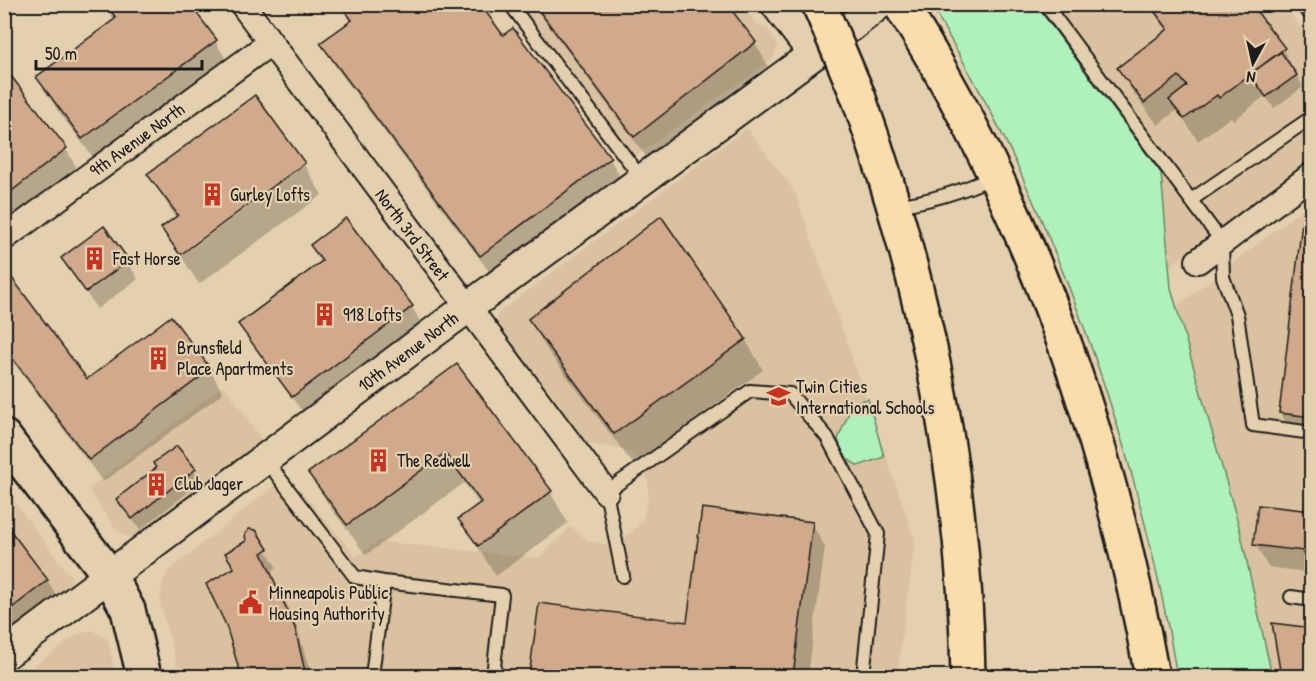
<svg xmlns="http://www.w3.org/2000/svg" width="1316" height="681" font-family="'Patrick Hand',sans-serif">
	<rect width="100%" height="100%" fill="#e4d0ae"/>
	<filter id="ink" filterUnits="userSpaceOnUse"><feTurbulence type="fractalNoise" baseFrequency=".0167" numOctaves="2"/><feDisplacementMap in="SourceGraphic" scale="12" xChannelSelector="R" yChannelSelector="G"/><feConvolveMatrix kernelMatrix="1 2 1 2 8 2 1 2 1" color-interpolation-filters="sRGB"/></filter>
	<g filter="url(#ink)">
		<!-- built -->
		<path fill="#dac2a0" d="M511,5H742L757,25L768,28L778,46L773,59L634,157Z
			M1036,5H1284L1311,41V158L1169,267L1161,173Z
			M747,128L795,192L915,540L897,676H180L160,603L162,583L168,571L287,475L356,556L378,541L539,558L571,526L588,541L604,544L619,541L631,533L642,521L648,498V481L641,464L631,453L618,448L587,444L497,325V316L499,312Z
			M1311,202V676H1272L1240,530L1176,307Z
			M224,385L262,440L141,535L130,538L118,532L88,489Z
			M4,488L72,578V584L69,589L4,638Z
			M92,630L108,639L116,676H21L76,635Z"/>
		<!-- green -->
		<path fill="#aff1ba" stroke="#66866b" stroke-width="1.5" d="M931,5H1036L1161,173L1171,288L1240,530L1272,676H1177C1148,502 1095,337 1022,176C996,117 963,61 931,5Z
			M868,399L884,457L858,466L844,457L838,439L853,403Z"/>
		<!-- shadow -->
		<path fill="#0003" d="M103,4H189L215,41L233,71L101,168L56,108L38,77L115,21Z
			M338,4H478L503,37L610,159L623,182L494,278L335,66L322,43L351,22Z
			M532,4H725L755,43L768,66L648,159Z
			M1133,4H1142L1136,9Z
			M1147,4H1249L1283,49L1303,87L1274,108L1265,96L1234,120L1231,117L1198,141L1177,110L1158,125L1132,91L1119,68L1167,31Z
			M4,69L66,149L76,167L4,222Z
			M255,97L188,248L189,250L303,166V163L322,195L199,284L163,228L176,218L149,175Z
			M1312,225V438L1293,435L1280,412Z
			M312,246L412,307L422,325L304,414L240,325L322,263Z
			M63,258L127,261L138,279L97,309Z
			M4,286L87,381L210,370L223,393L103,482L4,350Z
			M530,319L745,339L763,370L633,464L547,350Z
			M457,366L550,492L568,523L496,576L460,519L480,505L464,483L366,555L328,504L310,473Z
			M158,468L194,470L201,482L140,530L118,499Z
			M1312,513V573L1268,567L1255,544Z
			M4,524L47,580L60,603L4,647Z
			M812,524L825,547L808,676H531L540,604L689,623Z
			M255,531L277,568L271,572L295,622L312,676H242L236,569Z"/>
		<!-- building -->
		<path fill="#d0aa8a" stroke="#1c1c1c" stroke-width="1.5" d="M106,4H190L217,40L82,139L36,77L116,18Z
			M340,4H480L503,35L513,28L611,158L480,256L320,43L352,20Z
			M534,4H727L756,42L634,137Z
			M1149,4H1251L1285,48L1219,98L1217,95L1184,119L1169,100L1187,86L1179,76L1144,103L1117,68L1168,29Z
			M1281,52L1297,75L1266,97L1250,74Z
			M4,67L67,148L4,197Z
			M255,95L305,163L180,255L161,228L178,215L147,174Z
			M661,216L746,339L614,434L528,319Z
			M346,218L413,306L292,397L238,324L322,261L310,245Z
			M1302,222L1312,223V417L1279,413Z
			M104,226L129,260L86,292L61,258Z
			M12,278L87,379L171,316L211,369L89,460L4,347V284Z
			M457,364L552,491L478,546L458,519L481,502L445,453L347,525L308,473Z
			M177,446L196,469L132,519L116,499L156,468L153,463Z
			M1258,505L1312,511V552L1253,545Z
			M702,508L813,522L793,676H529L539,603L687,622Z
			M4,522L48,580L4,614Z
			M249,529L256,530L268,549L262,553L295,628L306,676H241L226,625L206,584L234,568L225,553L246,541L245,534Z
			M1272,623L1312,628V676H1281Z"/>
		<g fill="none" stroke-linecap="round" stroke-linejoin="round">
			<defs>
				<path id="service" d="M510,4L642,179
					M1045,4L1222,242L1223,277L1237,315L1253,425L1312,433
					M1191,200L1312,117
					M895,206C931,201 961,192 993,177
					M265,459L355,577L384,582
					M623,576L606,492L750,391L790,394L827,437L878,534L863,676
					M1291,597L1312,600
					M372,676L384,582L502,595L493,676"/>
				<path id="minor" d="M242,4L606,492
					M1309,4L1312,7
					M4,238L270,43
					M1198,261L1312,175"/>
				<path id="tertiary" d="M850,27L879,4
					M4,655L437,330L814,54L776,4"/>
				<path id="secondary" d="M4,437L109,575L128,610L144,676"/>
				<path id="motorway" d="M900,4C1030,207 1109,440 1152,676
					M858,96C924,282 965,479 968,676"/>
			</defs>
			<!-- service casing -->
			<use href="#service" stroke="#1c1c1c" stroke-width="16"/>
			<!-- minor casing -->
			<use href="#minor" stroke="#1c1c1c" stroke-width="28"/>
			<!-- tertiary casing -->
			<use href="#tertiary" stroke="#1c1c1c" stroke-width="34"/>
			<!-- secondary casing -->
			<use href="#secondary" stroke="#1c1c1c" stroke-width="38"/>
			<!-- motorway casing -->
			<use href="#motorway" stroke="#1c1c1c" stroke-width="38"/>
			<!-- service -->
			<use href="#service" stroke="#e4d0ae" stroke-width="12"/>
			<!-- minor -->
			<use href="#minor" stroke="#e4d0ae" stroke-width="24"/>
			<!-- tertiary -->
			<use href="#tertiary" stroke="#e4d0ae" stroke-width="30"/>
			<!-- secondary -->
			<use href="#secondary" stroke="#e4d0ae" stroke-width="33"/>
			<!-- motorway -->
			<use href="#motorway" stroke="#faddab" stroke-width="33"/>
			<defs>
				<path id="motorway-bridge" d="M819,4L858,96"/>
			</defs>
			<!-- motorway-bridge casing -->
			<use href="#motorway-bridge" stroke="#1c1c1c" stroke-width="38" stroke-linecap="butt"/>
			<!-- motorway-bridge -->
			<use href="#motorway-bridge" stroke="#faddab" stroke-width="33"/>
		</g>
	</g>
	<!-- icons -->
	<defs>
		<symbol id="building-bare" viewBox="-9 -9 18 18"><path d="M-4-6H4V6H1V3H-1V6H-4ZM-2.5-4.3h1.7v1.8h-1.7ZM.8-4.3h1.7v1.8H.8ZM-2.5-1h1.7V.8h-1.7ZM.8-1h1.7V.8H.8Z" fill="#c8321e" stroke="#e4d0ae" stroke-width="2.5" paint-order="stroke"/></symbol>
		<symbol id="school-bare" viewBox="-9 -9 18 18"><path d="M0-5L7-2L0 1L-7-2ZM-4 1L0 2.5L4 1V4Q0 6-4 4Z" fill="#c8321e" stroke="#e4d0ae" stroke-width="2.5" paint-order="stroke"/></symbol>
		<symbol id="civic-bare" viewBox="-9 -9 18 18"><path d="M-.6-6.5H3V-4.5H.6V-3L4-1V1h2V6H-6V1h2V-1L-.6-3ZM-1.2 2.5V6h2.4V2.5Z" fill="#c8321e" stroke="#e4d0ae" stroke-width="2.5" paint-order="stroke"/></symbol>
	</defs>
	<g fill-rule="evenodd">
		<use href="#building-bare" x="196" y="178" width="33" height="33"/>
		<use href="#building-bare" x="78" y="242" width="33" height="33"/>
		<use href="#building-bare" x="308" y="298" width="33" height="33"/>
		<use href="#building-bare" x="142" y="342" width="33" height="33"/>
		<use href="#school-bare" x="762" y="380" width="33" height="33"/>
		<use href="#building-bare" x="362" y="444" width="33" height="33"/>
		<use href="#building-bare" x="140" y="468" width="33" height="33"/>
		<use href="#civic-bare" x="234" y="586" width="33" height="33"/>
	</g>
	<g text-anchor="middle" stroke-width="4.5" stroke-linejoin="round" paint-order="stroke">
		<!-- street labels -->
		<g font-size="18" fill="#1c1c1c" stroke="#e4d0ae">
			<text transform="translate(137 140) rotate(-36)" y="6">9th Avenue North</text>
			<text transform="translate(412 235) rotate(53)" y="6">North 3rd Street</text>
			<text transform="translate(408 352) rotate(-37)" y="6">10th Avenue North</text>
		</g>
		<!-- poi labels -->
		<g font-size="18" fill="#1c1c1c" stroke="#e4d0ae" text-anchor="start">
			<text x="230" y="201">Gurley Lofts</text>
			<text x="113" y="265">Fast Horse</text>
			<text x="343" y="321">918 Lofts</text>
			<text x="177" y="354">Brunsfield<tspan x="177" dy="21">Place Apartments</tspan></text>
			<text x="796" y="393">Twin Cities<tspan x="796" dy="21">International Schools</tspan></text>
			<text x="397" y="467">The Redwell</text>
			<text x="174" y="490">Club Jager</text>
			<text x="269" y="599">Minneapolis Public<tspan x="269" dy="21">Housing Authority</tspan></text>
		</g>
	</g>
	<!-- margin -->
	<rect width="1316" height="681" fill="none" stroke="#e4d0ae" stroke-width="24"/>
	<rect x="12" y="12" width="1292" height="657" fill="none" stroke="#1c1c1c" stroke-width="2" filter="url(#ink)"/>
	<!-- north arrow -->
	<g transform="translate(1253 63) rotate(188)" stroke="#e4d0ae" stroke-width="4.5" paint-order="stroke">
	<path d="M0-4.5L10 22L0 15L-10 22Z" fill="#1c1c1c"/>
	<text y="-9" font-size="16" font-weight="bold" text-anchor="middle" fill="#1c1c1c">N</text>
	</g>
	<!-- scale -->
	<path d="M36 60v9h166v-9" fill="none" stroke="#1c1c1c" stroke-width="3"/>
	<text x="45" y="60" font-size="18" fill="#1c1c1c" stroke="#e4d0ae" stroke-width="4.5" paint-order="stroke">50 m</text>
</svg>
